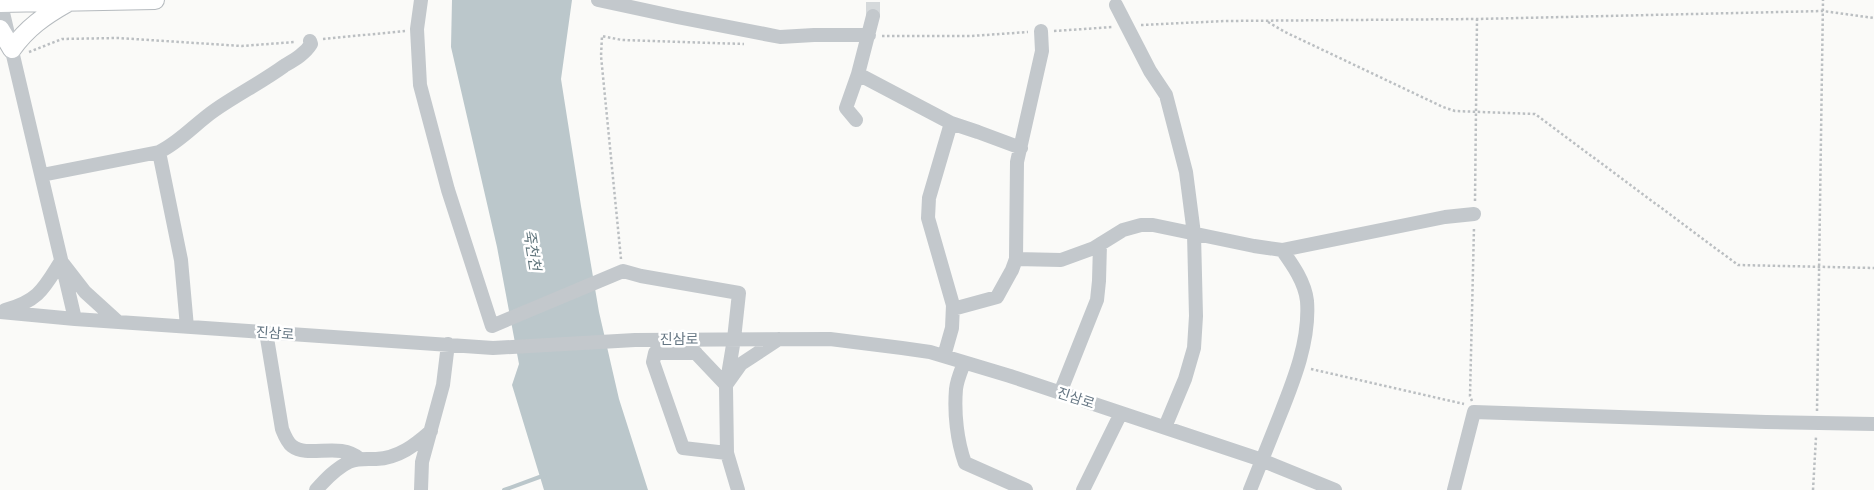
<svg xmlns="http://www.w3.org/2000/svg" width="1874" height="490" font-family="'PT Sans Narrow','Noto Sans KR',sans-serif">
	<rect width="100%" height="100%" fill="#fafaf8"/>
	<!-- water -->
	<path fill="#bbc7cb" d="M452,0H572L561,79L581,206L599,312L619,399L648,490H544L512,385L519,364L497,247L451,47Z"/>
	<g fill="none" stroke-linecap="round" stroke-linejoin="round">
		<!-- stream -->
		<path stroke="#bbc7cb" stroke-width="4" d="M504,490L545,475"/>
		<!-- minor-tunnel -->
		<path stroke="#d5d9db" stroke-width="14" stroke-dasharray="14 7" stroke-linecap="butt" d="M873,16V0"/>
		<defs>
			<path id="major" d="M0,3L155,0
				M0,29L12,49C27,28 44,16 67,3"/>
		</defs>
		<!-- major casing -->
		<use href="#major" stroke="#b5babe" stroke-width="20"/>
		<!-- path -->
		<path stroke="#bbbfc2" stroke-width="2.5" stroke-dasharray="2.5 2.5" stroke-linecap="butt" d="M1268,22L1285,32L1443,107L1455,111L1535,114L1738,265L1874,268
			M1141,25L1225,21L1477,19L1823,11L1874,18
			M1054,31L1113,27
			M882,36H971L1028,32
			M323,39L405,31
			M29,52L62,39L118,38L242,46L295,42
			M1475,201L1477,19
			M621,259L601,56L602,36L622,40L744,44
			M1311,369L1464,404
			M1472,401L1470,396L1474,227
			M1817,411L1823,0
			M1813,490L1816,437"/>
		<!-- minor -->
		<path stroke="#c3c8cc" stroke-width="14" d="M0,0L75,319
			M421,0L417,29L420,85L448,190L492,326L623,271L641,276L739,293L734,339L726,387L727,453L738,490
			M598,0L677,17L780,37L814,35H869
			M1116,5L1150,71L1166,95L1186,172L1194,234L1196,316L1194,348L1185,379L1165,427
			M858,74L951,123L978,132L1021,148
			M856,120L846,108L858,74L873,16
			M159,152L181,260L187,327
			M42,175L159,152C180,142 196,123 215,110C238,94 262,82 284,66C294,60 305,54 311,44L310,41
			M1016,259L1061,260L1094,248L1123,230L1141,225H1153L1254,246L1282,250L1445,217L1474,214
			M953,309L997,297L1012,270L1016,259L1017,162L1042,51L1041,31
			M5,310C39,301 44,288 61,261L85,292L118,322
			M0,312L75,319L493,348L635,340L830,339L902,348L930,352L1010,376L1256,458L1335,490
			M266,332L282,429C284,434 287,442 292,446C309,459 339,441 360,459
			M690,347L726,385L741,364L779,339
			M696,353H655L653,362L683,448L727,453
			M944,356L952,328L953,305L928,218L929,198L951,123
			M964,363C961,371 957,380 956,389C954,413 957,441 965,463L1026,490
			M1060,393L1097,300L1099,281L1100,244
			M316,490C325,480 336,468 349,462C358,458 366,459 376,459C399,458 415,445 431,431
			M421,490L422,462L443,385L448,344
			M1083,490L1121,413
			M1250,490C1260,465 1270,440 1280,415C1294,380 1310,340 1307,301C1305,282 1292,264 1282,250
			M1454,490L1474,412L1766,422L1874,424"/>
		<!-- major -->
		<use href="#major" stroke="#fff" stroke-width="18"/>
	</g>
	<g text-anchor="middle" stroke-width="5" stroke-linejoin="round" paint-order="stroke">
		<!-- street labels -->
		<g font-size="14" fill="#657683" stroke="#fff">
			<text transform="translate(275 333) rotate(4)" y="5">진삼로</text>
			<text x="679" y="344">진삼로</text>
			<text transform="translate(1076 398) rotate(18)" y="5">진삼로</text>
		</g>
		<!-- water labels -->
		<g font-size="15" font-style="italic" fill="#60757c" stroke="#fff">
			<text transform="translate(532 250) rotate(81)" y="5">죽천천</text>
		</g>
	</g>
</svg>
